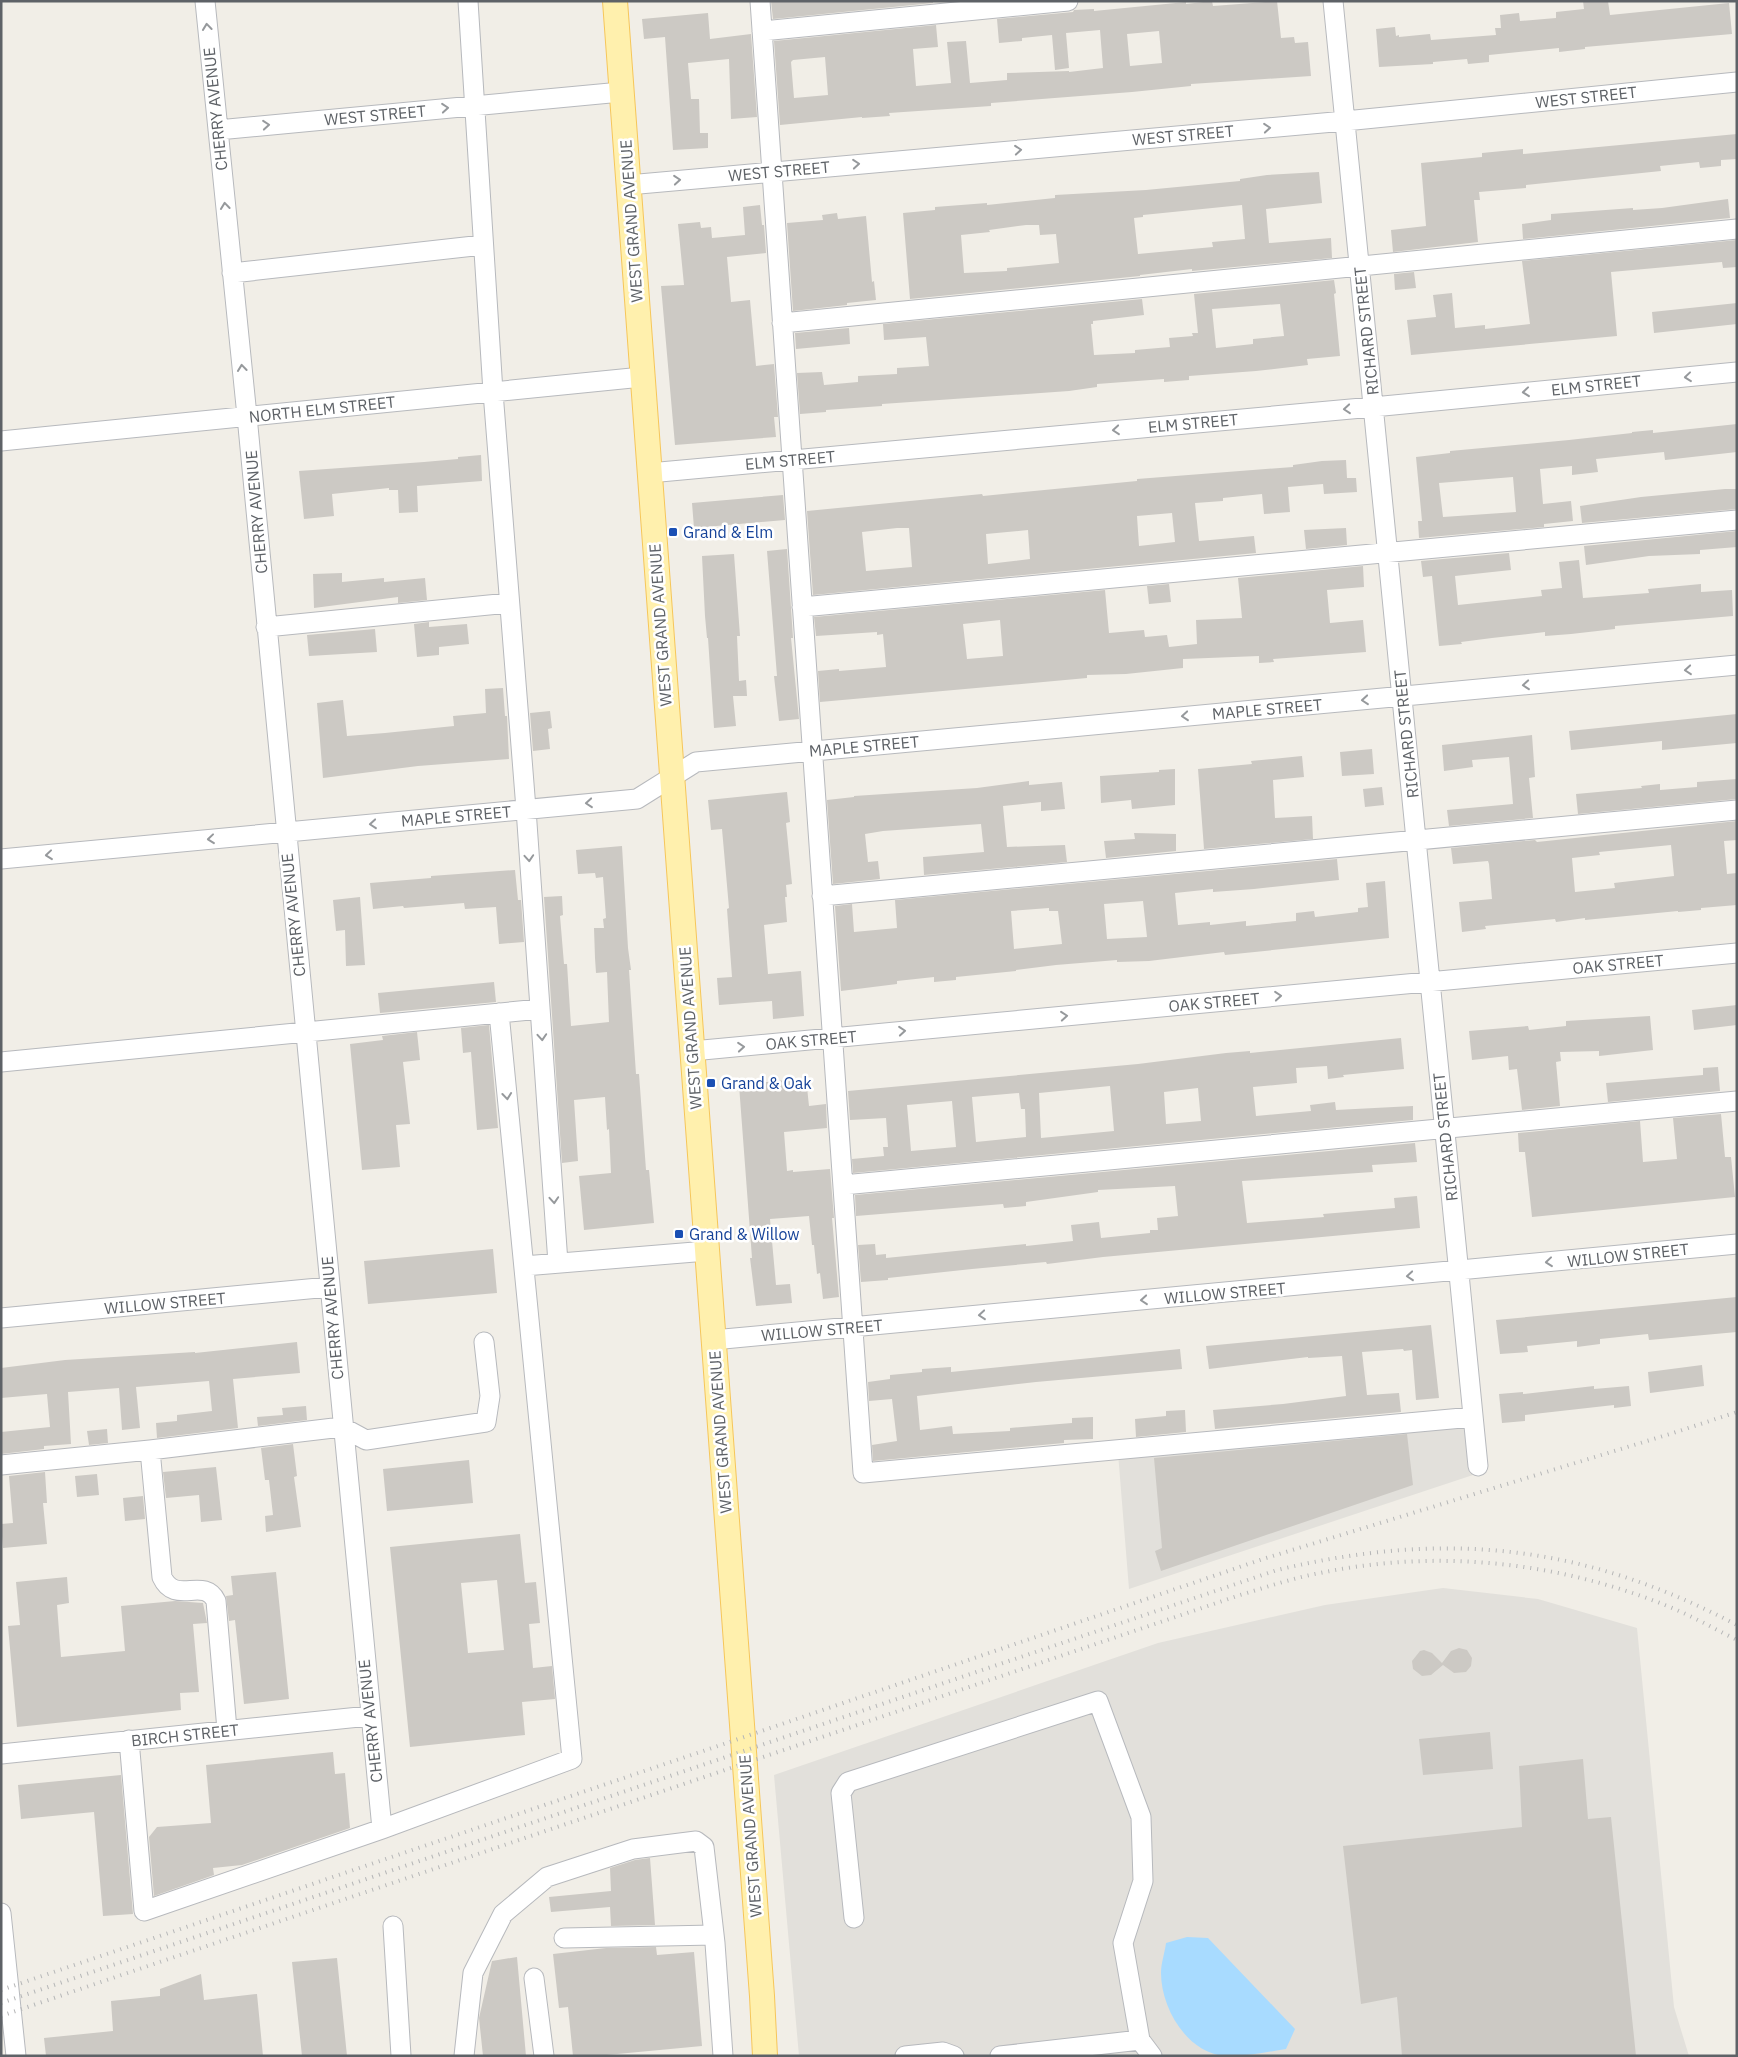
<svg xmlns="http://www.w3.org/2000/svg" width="1738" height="2057" font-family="'IBM Plex Sans',sans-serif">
	<rect width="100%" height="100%" fill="#f1eee7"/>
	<!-- industrial -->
	<path fill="#e2e0db" d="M1473,1417L1479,1473L1129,1589L1118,1453Z
		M1443,1588L1538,1599L1637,1628L1674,2007L1689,2056H799L774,1775L1158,1643L1325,1605Z"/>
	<!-- water -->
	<path fill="#a8dbff" d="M1187,1937L1208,1938L1295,2029L1286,2049C1267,2052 1245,2057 1225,2056C1187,2053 1161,2008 1161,1973C1161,1963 1165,1952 1166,1943Z"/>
	<!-- building -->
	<path fill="#ccc9c4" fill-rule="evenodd" d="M771,1H933V3L773,19Z
		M1212,1L1213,6L1277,1L1281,38L1294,37L1295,43L1308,42L1311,76L1191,84V86L1132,92L991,103V106L889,113L890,116L862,118V117L780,125L774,41L936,25L938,47L913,49L916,86L951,83L947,42L966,41L970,83L1007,80V73L1069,71V72L1103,68L1100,30L1066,33L1069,68L1055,70L1052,35L1022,38V41L999,43L997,19L1073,12L1074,10L1094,9V11L1186,2V4ZM1159,31L1162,63L1130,66L1127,34ZM825,57L828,95L794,98L791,62L793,60Z
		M1583,1H1608L1610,15L1729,3L1732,34L1585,47V49L1559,52V48L1489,55V62L1468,64L1467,59L1433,62V64L1379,67L1376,29L1395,27L1396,36L1399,35V37L1430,34L1431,40L1496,35L1495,28H1501L1500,15L1519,13L1520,21L1556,18V12L1584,9Z
		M708,13L710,39L751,34L757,117L731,119L729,59L688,63L691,99H699L700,133H708V148L673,150L665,37L644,39L642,19Z
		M1737,134V159L1721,160V166L1700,168L1699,162L1660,166L1661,171L1526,185V188L1479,192L1480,200H1474L1478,242L1393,252L1391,230L1426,226L1421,163L1482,157V153L1523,149V154Z
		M1319,172L1322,203L1266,209L1269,243L1331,238L1332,258L1192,271V269L1140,275V276L910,299L903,213L935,210V207L987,203V205L1055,198V195L1146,190L1240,181V179L1267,175ZM1242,205L1245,239L1212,242L1213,247L1138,254L1134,218L1143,217V215ZM1026,225H1039L1040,235L1056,234L1059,263L1007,268V271L964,273L961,235L990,232L989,230Z
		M1728,199L1730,218L1523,239L1522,224L1551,220V214L1633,208V210L1662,208Z
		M760,205L762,225H764L766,253L727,257L731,302L750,300L756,366L774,364L778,417H774L776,437L675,445L661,286L684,285L678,224L700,222L701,228L711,227L712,238L745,235L743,207Z
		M837,213L838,219L866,216L872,282L874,281L876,300L847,303V305L793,311L787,223L823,220L822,215Z
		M1737,240V267L1723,268L1722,262L1611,272L1617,336L1411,355L1407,320L1436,317L1433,295L1452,293L1455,328L1485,325V329L1530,324L1522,261Z
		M1414,272L1416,288L1395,290L1394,274Z
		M1334,280L1336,293L1334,294L1340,356L1307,359L1308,365L1256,371L1189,376V380L1164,382V379L1097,384V387L1069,391L882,404V406L826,410V412L800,414L797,373L822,372L824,385L858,382V376L897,374V368L929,366L926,337L884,340L883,324L1142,299L1144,315L1093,321V324H1091L1094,355L1135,353V350L1170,347L1169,338L1193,336L1192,333H1198L1194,294ZM1280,304L1284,336L1253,339V344L1216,348L1212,309Z
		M1737,303V324L1654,333L1652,312Z
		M849,328L850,344L796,349L795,333Z
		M1737,424V452L1665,460L1664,452L1596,459L1598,472L1572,475V466L1540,469L1543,504L1571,501L1573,521L1544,524V527L1419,538L1418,521H1422L1416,457L1450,453V451L1569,440L1632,433V432L1653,430V433ZM1513,477L1516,512L1443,517L1439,483Z
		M481,455L482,481L417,486L418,512L399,513L398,490H389V488L332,494L334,516L304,519L299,471L424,462L458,459V457Z
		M1346,460L1347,478H1356L1357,492L1324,494L1323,484L1288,487L1290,512L1264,514L1262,494L1223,498V501L1195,503L1199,541L1254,536L1256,553L813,595L807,511L982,494L983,496L1137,481V479L1293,467V465L1322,461ZM1172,513L1175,542L1139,546L1137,516ZM897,528H909L912,567L866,571L862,532ZM1028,530L1030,559L988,564L986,534Z
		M1725,489H1737V509L1582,523L1580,506L1641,497Z
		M783,495L785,520L694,528L692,503Z
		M1346,528L1347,545L1306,549L1304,530Z
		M1737,531V547L1700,550V554L1649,556L1586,565L1584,546Z
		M787,549L793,638H791L799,719L779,721L774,676H777L767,551Z
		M1509,553L1511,570L1455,576L1458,605L1542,596L1541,590L1562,588L1559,562L1579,560L1583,598L1649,593L1648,589L1701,584V592L1732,590L1733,616L1615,626V629L1571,634L1545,636V632L1492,638L1461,642L1462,644L1439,646L1432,576L1423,577L1421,561Z
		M734,554L740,636H737L739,681L746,680L747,696H733L736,726L714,728L708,638H707L705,616L702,556Z
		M1363,566L1364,587L1327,590L1330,623L1363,620L1366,652L1273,659L1274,662L1259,663V656L1183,659V668L1126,674L1087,675V678L820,702L818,671L839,669V671L886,667L883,634L877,635V632L816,636L814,617L1105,590L1109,633L1144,630L1145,637L1167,635L1169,647L1197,644L1196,620L1242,618L1238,578ZM1000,620L1003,656L967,659L963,624Z
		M342,573V582L384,578V582L425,578L427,600L398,603V597L314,608L313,574Z
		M1169,584L1171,602L1149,604L1147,586Z
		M429,622V627L467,624L469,644L439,647V655L417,657L414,624Z
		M375,629L377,652L309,656L307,635Z
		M503,688L505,716H507L509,759L418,766L323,778L317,703L343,700L347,736L385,733L454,726L453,716L486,713L485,689Z
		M550,711L552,728L548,729L550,749L533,751L530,713Z
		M1737,714V743L1662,750V741L1571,750L1569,731Z
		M1532,735L1535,777L1529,778L1533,818L1449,826L1447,810L1513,804L1509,757L1472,760L1473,767L1444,771L1442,745Z
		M1372,749L1374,774L1342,776L1340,752Z
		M1302,756L1304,777L1273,780L1275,818L1312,816L1313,839L1204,849L1198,769L1252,764L1251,761Z
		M1175,769V805L1132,809L1131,800L1101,803L1100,776L1159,772V770Z
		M1737,779V799L1578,814L1576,794L1642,788L1641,786L1660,784V790L1697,787V782Z
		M1029,781V785L1062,782L1065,809L1041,811V802L1003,806L1007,847L1065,845L1067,862L924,875L923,857L984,852L981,824L883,831L865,834L868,862L878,861L880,879L833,884L827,800L854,797V796L977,788Z
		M1382,787L1384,805L1365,807L1363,789Z
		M787,792L790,822L786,823L792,884L786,885L787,897H785L787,922L764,925L768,974L801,971L804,1016L773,1019L772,1001L719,1005L717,978L732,977L727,909L729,908L722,829L711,830L708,800Z
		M1737,821V840L1724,841L1727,874L1737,873V905L1701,908V910L1678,912V911L1585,920V918L1556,922L1555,919L1526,922L1485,926L1486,929L1462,932L1459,902L1492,899L1489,864L1488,861L1453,864L1451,848L1535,840L1537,842ZM1671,845L1674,876L1614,883L1615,888L1575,892L1572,858L1600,855L1599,852Z
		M1134,833L1176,834V851L1106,858L1104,841L1135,839Z
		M622,846L628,948L631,970H629L636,1074H639L646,1170H649L654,1223L584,1230L579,1176L611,1173L609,1129L607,1130L605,1097L574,1100L578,1161L562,1163L544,897L562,896L563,915L560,916L564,964H567L571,1026L609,1022L607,972L596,973L595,958L594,928H604L603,919L606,918L603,877L596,878L595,873L578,874L576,850Z
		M1337,859L1339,880L1254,889L1213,892V889L1175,893L1178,925L1210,922V925L1246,921V926L1296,921V913L1314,911L1315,917L1358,912V908L1368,907L1366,883L1385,881L1389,938L1225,955L1224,952L1149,961L1117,962V960L1056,965L1016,970V971L956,977V980L934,982V977L897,981V984L841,991L835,906L852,904L854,932L897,928L895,900ZM1143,901L1147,937L1107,939L1104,904ZM1049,908V911H1058L1062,944L1014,949L1011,911Z
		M515,870L518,900H521L524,942L499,944L496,907L465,909L464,903L404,908L403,906L373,909L370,883L431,878V876Z
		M360,897L365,965L346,966L345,930L336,931L333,900Z
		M494,982L496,1002L380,1013L378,993Z
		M1737,1005V1025L1694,1030L1692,1010Z
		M1650,1016L1653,1050L1599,1056V1051L1560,1052L1561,1061L1556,1062L1560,1106L1522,1110L1517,1069L1509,1070L1508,1056L1472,1060L1469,1031L1528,1026L1529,1030L1566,1026V1021Z
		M489,1025L498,1128L477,1130L471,1052L463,1053L461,1028Z
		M417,1032L420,1060L403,1062L410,1124L396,1125L400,1167L362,1170L350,1044L383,1040L382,1036Z
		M1401,1038L1404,1069L1343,1075L1344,1077L1328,1079L1327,1066L1296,1068L1297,1083L1253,1087L1256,1116L1311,1111L1310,1105L1335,1102L1336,1110L1413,1106V1120L853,1173L852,1159L884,1156L883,1147H888L886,1118L850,1120L848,1091L1138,1064L1226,1053L1250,1051V1053ZM1110,1086L1114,1131L1041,1138L1039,1093ZM1198,1088L1201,1121L1166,1124L1164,1092ZM1019,1093L1021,1109H1025L1026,1137L976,1142L972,1097ZM952,1101L956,1147L911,1151L907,1105Z
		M1718,1067L1720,1091L1608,1102L1606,1083L1703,1075V1068Z
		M806,1078L809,1106L826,1104L827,1128L784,1132L787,1171L793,1170V1172L830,1169L834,1218H832L839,1297L823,1299L820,1273L817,1274L814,1245H812L809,1216L770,1219L776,1285L790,1284L792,1303L756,1306L750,1258H752L739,1085Z
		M1721,1114L1725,1157H1731L1735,1197L1532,1217L1525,1152H1519L1518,1133L1640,1121L1643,1162L1677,1159L1673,1118Z
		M1415,1143L1417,1162L1372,1165L1373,1172L1242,1181L1247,1223L1324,1217L1323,1214L1395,1208L1394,1198L1417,1196L1420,1228L1103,1257L1047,1264L1046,1262L972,1269L888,1278V1280L861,1282L858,1245L875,1244L876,1255L886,1254V1258L1026,1244V1246L1073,1241L1071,1225L1099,1222L1101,1238L1150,1233V1230H1158L1157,1218L1178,1216L1175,1186L1098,1190V1192L1026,1202V1206L1004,1208L1003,1204L856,1216L855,1195Z
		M493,1249L497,1293L368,1304L364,1261Z
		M1737,1297V1332L1649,1340L1648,1334L1600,1339V1344L1577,1347V1341L1527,1346L1528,1352L1500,1354L1496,1320Z
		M1431,1325L1439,1398L1416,1400L1412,1350L1404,1351L1403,1349L1362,1352L1367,1395L1399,1393L1401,1412L1215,1429L1213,1410L1283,1404L1346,1396L1342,1356L1308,1358V1357L1209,1369L1206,1346Z
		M297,1342L300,1373L233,1379L238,1428L157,1438L156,1423L177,1421V1415L212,1411L209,1381L136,1387L140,1428L122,1430L119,1388L68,1392L71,1444L44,1446V1449L1,1454V1432L50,1427L47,1394L1,1398V1368L65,1360L195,1352V1353Z
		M1180,1349L1182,1369L1036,1382L917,1396L920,1430L952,1426L953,1434L1010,1431V1428L1072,1423V1418L1093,1417V1439L1064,1440V1443L873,1461L872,1445L897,1441L892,1399L869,1401L868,1382L890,1379V1375L922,1372V1369L951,1367V1372Z
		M1702,1365L1704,1386L1650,1393L1648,1372Z
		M1594,1386V1389L1629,1386L1631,1406L1614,1408V1405L1525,1415V1421L1502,1423L1499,1394L1523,1392V1394Z
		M306,1406L307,1420L258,1426L257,1417L283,1415L282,1408Z
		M1185,1410L1186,1432L1136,1437L1135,1419L1166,1416V1411Z
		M107,1429L108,1443L89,1445L87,1431Z
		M1407,1434L1413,1485L1161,1571L1155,1551L1162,1548L1154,1458Z
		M293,1444L297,1476L294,1477L301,1527L266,1532L265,1516L273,1515L269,1480H265L261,1448Z
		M469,1460L473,1503L387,1511L383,1469Z
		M216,1467L222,1520L201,1522L199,1495L166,1498L163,1472Z
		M45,1472L47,1503H43L47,1544L3,1548L1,1524L13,1523L9,1476Z
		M97,1474L99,1495L77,1497L75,1476Z
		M143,1496L145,1519L125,1521L123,1498Z
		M520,1534L525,1583L536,1582L540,1623L529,1624L533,1668L552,1666L555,1699L522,1702L525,1735L410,1747L390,1547ZM497,1580L504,1650L468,1653L461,1583Z
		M276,1572L289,1699L244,1704L235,1620L229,1621L226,1596L233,1595L231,1576Z
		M67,1577L69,1603L57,1605L61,1657L125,1651L121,1606L175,1601L203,1603L207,1623L193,1624L199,1692L180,1693L181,1710L17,1727L8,1626L20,1625L16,1582Z
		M1459,1648L1467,1650L1472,1658L1471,1666L1466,1672L1454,1673L1443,1665L1431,1675L1422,1676L1413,1669L1412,1661L1420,1651L1424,1650L1432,1653L1442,1663L1451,1651Z
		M1490,1732L1493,1769L1423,1775L1419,1739Z
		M333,1752L335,1774L345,1773L350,1828L242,1865L213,1868L214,1875L154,1896L149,1837L157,1827L211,1823L206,1765Z
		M1583,1759L1588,1819L1611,1817L1636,2056H1402L1397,1997L1361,2004L1343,1846L1522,1827L1519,1766Z
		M121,1775L133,1914L103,1916L94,1812L21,1819L18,1785Z
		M650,1858L655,1925L611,1926L610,1907L551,1912L549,1897L611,1891L610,1868L635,1860Z
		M656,1947L657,1955L694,1952L702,2046L596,2056H573L568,2007L559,2008L553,1954L606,1948Z
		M517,1957L526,2056H483L479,2018L492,1961Z
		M337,1958L347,2056H302L292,1962Z
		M201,1974L204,2000L257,1994L263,2056H46L44,2038L113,2031L111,2001L160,1996V1989Z"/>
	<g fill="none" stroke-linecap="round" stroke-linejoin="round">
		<defs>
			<path id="minor" d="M205,1L247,416L382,1829
				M468,1L493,392L526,809L558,1263
				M760,1L863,1473L1473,1417
				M1333,1L1478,1466
				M762,31L1068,1
				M218,130L621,92
				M628,185L1345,121L1737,82
				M232,273L483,245
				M782,323L1737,229
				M1,441L642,377
				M649,473L1373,407L1737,372
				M802,607L1737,520
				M266,627L509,603
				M1,859L637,799L696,762L1737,665
				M822,896L1737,810
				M692,1051L1737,953
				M1,1062L540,1009
				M843,1185L1737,1101
				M524,1266L707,1251
				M1,1318L329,1287
				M713,1340L1737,1244
				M150,1450L162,1577C175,1606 204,1576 216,1601L227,1730
				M1,1465L150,1450L342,1427L366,1440L486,1422L490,1396L484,1342
				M129,1740L144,1911L382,1829L572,1759L499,1013
				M1,1754L369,1716
				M1,1913L16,2056
				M854,1918L841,1793L848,1782L1098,1701L1141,1817L1143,1881L1123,1943L1140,2040L1152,2056
				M393,1926L401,2056
				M564,1938L714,1935
				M534,1978L544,2056
				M464,2056L473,1973L503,1914L547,1877L633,1849L696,1841L704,1847L715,1943L723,2056
				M905,2056L943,2052L954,2056
				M1000,2056L1140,2040"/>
			<path id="major" d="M615,1L762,1996L765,2056"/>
		</defs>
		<!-- minor casing -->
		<use href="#minor" stroke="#b7b9bd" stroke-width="21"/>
		<!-- major casing -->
		<use href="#major" stroke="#f6c65a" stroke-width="26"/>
		<!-- minor -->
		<use href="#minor" stroke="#fff" stroke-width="19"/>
		<!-- major -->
		<use href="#major" stroke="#fff0ad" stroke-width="24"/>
		<!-- rail -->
		<path stroke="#b5b6b7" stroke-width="4" stroke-dasharray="1 6" stroke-linecap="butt" d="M1,1990L712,1748L1263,1559L1673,1433L1737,1412
			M1,2003L1277,1570C1446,1530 1582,1544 1737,1625
			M1,2016L1240,1595C1267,1587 1293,1578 1320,1573C1436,1549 1555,1561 1665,1605C1690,1615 1713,1628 1737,1640"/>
	</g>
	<!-- one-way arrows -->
	<defs><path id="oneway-chevron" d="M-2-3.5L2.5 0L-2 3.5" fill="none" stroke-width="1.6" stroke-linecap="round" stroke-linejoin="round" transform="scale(1.25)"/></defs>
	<g stroke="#96999c">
		<use href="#oneway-chevron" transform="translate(207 27) rotate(-96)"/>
		<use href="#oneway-chevron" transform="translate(445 108) rotate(-5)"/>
		<use href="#oneway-chevron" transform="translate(266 125) rotate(-5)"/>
		<use href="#oneway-chevron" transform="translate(1267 128) rotate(-5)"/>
		<use href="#oneway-chevron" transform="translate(1018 150) rotate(-5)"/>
		<use href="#oneway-chevron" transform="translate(856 164) rotate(-5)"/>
		<use href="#oneway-chevron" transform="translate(677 180) rotate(-5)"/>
		<use href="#oneway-chevron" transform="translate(225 206) rotate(-96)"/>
		<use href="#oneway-chevron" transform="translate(242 368) rotate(-96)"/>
		<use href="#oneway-chevron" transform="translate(1688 377) rotate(174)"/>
		<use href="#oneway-chevron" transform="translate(1526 392) rotate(174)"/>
		<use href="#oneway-chevron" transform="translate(1347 409) rotate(175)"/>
		<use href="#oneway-chevron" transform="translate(1116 430) rotate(175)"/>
		<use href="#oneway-chevron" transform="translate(1688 670) rotate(175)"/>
		<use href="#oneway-chevron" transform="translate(1526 685) rotate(175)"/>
		<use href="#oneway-chevron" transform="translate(1365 700) rotate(175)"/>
		<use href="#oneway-chevron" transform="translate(1185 716) rotate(175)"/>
		<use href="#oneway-chevron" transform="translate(589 803) rotate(175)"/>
		<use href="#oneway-chevron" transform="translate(373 824) rotate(175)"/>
		<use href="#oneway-chevron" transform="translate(211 839) rotate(174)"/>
		<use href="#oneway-chevron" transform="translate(49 855) rotate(174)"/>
		<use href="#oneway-chevron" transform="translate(529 858) rotate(86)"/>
		<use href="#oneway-chevron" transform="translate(1278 996) rotate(-5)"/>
		<use href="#oneway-chevron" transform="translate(1064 1016) rotate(-5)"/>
		<use href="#oneway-chevron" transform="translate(902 1031) rotate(-5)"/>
		<use href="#oneway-chevron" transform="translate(542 1037) rotate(86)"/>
		<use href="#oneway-chevron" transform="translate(741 1047) rotate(-5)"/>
		<use href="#oneway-chevron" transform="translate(507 1096) rotate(84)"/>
		<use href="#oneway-chevron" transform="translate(554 1200) rotate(86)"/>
		<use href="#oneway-chevron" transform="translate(1549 1262) rotate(174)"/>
		<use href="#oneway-chevron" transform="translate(1410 1276) rotate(175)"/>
		<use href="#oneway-chevron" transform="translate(1144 1300) rotate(175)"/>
		<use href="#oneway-chevron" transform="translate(982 1315) rotate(175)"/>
	</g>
	<!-- markers -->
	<g fill="#1a4fb4" stroke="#fff" stroke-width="2">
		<rect x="668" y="527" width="10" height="10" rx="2.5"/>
		<rect x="706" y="1078" width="10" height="10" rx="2.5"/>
		<rect x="674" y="1229" width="10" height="10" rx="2.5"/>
	</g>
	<g text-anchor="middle" stroke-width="5" stroke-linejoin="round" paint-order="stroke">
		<!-- street labels -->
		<g font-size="16" fill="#5e6267" stroke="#fff">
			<text transform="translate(1586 97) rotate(-6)" y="6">WEST STREET</text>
			<text transform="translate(215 109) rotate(-96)" y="6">CHERRY AVENUE</text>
			<text transform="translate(375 115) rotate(-5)" y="6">WEST STREET</text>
			<text transform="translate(1183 135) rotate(-5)" y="6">WEST STREET</text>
			<text transform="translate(779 171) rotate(-5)" y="6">WEST STREET</text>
			<text transform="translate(631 221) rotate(-94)" y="6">WEST GRAND AVENUE</text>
			<text transform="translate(1366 331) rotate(-96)" y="6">RICHARD STREET</text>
			<text transform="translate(1596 385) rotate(-6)" y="6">ELM STREET</text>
			<text transform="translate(322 409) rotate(-6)" y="6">NORTH ELM STREET</text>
			<text transform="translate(1193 423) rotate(-5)" y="6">ELM STREET</text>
			<text transform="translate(790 460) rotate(-5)" y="6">ELM STREET</text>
			<text transform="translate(256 512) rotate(-95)" y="6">CHERRY AVENUE</text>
			<text transform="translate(660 625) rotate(-94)" y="6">WEST GRAND AVENUE</text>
			<text transform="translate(1267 709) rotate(-5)" y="6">MAPLE STREET</text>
			<text transform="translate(1406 734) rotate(-96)" y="6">RICHARD STREET</text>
			<text transform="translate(864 746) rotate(-5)" y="6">MAPLE STREET</text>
			<text transform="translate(456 816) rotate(-5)" y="6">MAPLE STREET</text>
			<text transform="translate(293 915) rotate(-96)" y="6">CHERRY AVENUE</text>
			<text transform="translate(1618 964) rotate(-5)" y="6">OAK STREET</text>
			<text transform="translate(1214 1002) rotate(-5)" y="6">OAK STREET</text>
			<text transform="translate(690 1028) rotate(-94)" y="6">WEST GRAND AVENUE</text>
			<text transform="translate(811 1040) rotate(-5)" y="6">OAK STREET</text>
			<text transform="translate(1445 1137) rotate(-96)" y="6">RICHARD STREET</text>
			<text transform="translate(1628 1255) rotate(-6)" y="6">WILLOW STREET</text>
			<text transform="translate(1225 1293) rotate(-5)" y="6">WILLOW STREET</text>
			<text transform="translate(165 1303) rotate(-5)" y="6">WILLOW STREET</text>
			<text transform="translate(332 1318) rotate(-95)" y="6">CHERRY AVENUE</text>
			<text transform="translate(822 1330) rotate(-5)" y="6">WILLOW STREET</text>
			<text transform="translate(720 1432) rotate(-94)" y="6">WEST GRAND AVENUE</text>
			<text transform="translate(370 1721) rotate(-96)" y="6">CHERRY AVENUE</text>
			<text transform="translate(185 1735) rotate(-6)" y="6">BIRCH STREET</text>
			<text transform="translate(750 1836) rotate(-94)" y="6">WEST GRAND AVENUE</text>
		</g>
		<!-- transit labels -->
		<g font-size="16" fill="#164399" stroke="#fff" text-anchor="start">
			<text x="683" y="538">Grand &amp; Elm</text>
			<text x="721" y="1089">Grand &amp; Oak</text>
			<text x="689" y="1240">Grand &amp; Willow</text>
		</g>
	</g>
	<!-- border -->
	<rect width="1738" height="2057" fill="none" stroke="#5e6267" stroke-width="5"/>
</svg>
